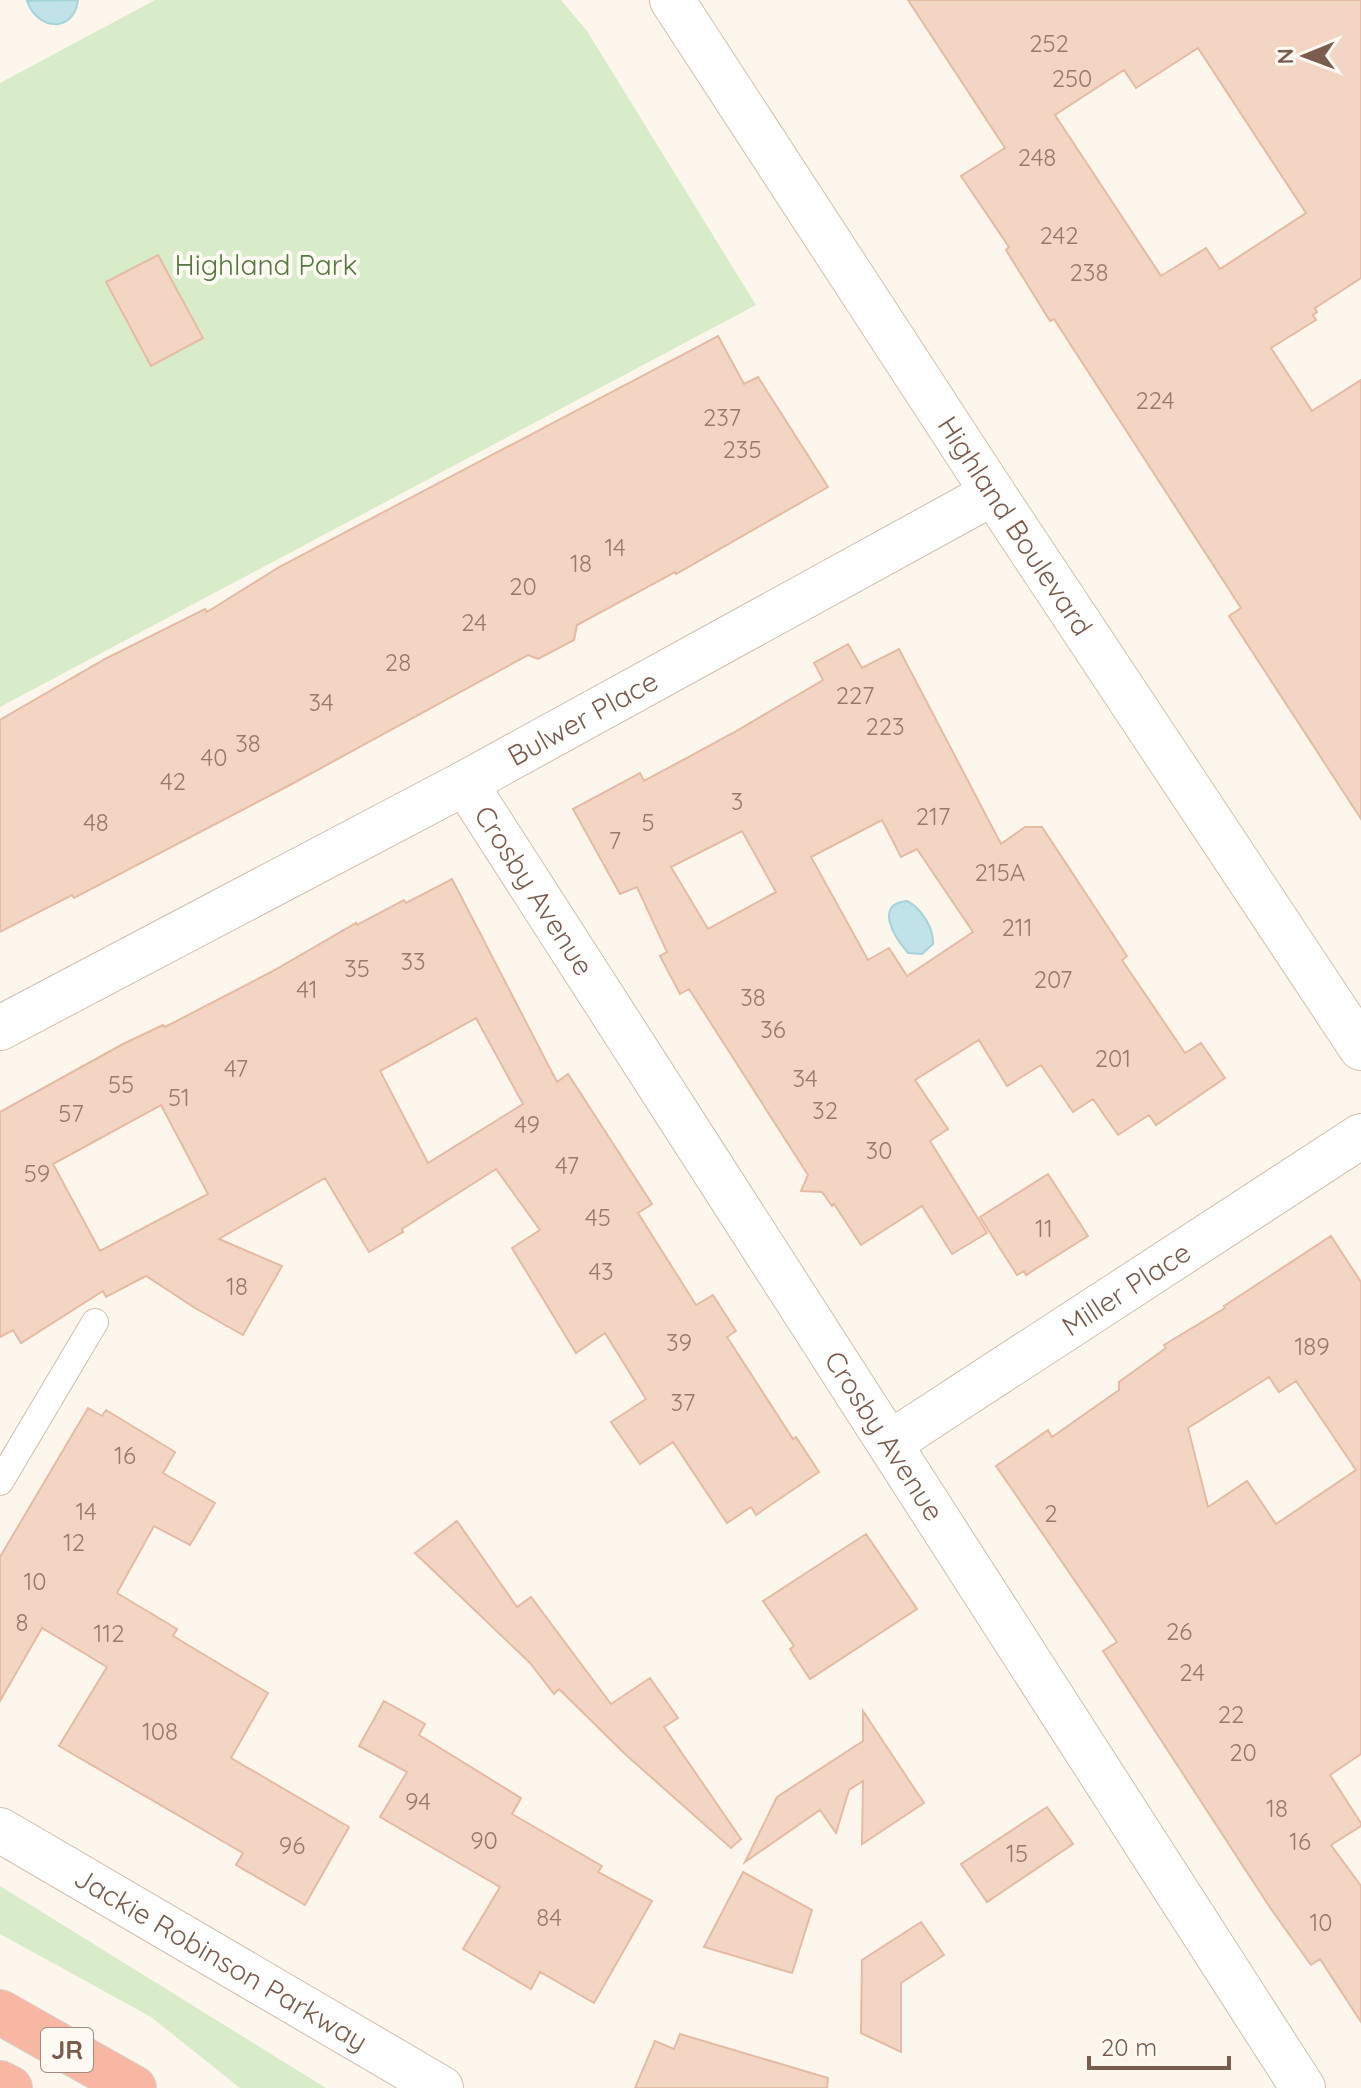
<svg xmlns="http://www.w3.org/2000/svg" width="1361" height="2088" font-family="Quicksand,sans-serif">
	<rect width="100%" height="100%" fill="#fdf6ec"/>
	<!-- green -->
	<path fill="#d8ecc9" d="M155,0H561L587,31L756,305L0,707V83Z
		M0,1886L326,2088H240L151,2017L0,1934Z"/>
	<!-- water -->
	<path fill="#bfe3e8" stroke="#a5d3da" stroke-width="2" d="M78,0C74,34 37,30 27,1Z
		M907,901C921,908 934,928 933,944L922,954L908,953C895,938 873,904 907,901Z"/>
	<!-- building -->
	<path fill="#f3d5c3" stroke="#e6bba3" stroke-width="2" fill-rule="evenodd" d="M908,0H1361V278L1315,308L1317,312L1313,315L1316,320L1271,348L1312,411L1361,380V819L1229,616L1241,608L1054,319L1050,321L1006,250L1009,247L961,176L1005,148ZM1198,48L1306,213L1220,269L1206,248L1161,276L1055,115L1124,70L1136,88Z
		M158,255L203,338L151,366L106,282Z
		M718,336L744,384L758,377L828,487L676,574L675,572L577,625L574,640L538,659L528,655L290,785L74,898L72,895L0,932V720L105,659L205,609L207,612L281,566Z
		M848,644L862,668L899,649L1001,844L1025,827H1042L1127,956L1122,960L1185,1053L1201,1043L1225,1078L1156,1125L1149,1115L1118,1135L1093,1099L1073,1112L1041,1065L1007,1086L979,1040L915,1080L948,1129L930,1141L987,1233L952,1254L922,1206L861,1245L834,1204L832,1206L822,1192L801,1191L808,1175L689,989L680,994L660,956L667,952L637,887L620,894L573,809L640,773L644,781L733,733L823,680L814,663ZM882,820L901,857L917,849L973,932L907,976L889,948L868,960L811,857ZM742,831L776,892L708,929L671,867Z
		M452,879L557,1082L568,1074L652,1204L638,1213L696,1305L713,1295L736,1331L727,1337L793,1439L796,1437L819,1472L756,1515L751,1507L727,1523L673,1442L640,1464L611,1422L646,1399L605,1333L576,1353L512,1248L540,1230L496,1169L402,1229L403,1232L369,1252L325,1178L219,1239L282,1266L243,1335L195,1308L146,1276L106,1297L103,1291L21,1343L13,1330L0,1337V1112L123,1044L163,1025L165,1027L273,971L356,923L357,925L404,900L406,903ZM476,1018L523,1104L428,1163L380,1071ZM161,1105L208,1194L100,1251L53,1164Z
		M1048,1174L1088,1236L1026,1275L1024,1271L1017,1275L980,1217Z
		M1331,1236L1361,1282V1754L1330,1775L1361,1823V1826L1331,1845L1361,1886V2022L1320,1959L1311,1965L1271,1909L1103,1651L1117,1642L996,1466L1048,1430L1052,1437L1119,1390V1382L1166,1348L1164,1345L1225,1308L1224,1306ZM1269,1377L1279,1392L1296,1381L1356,1470L1276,1524L1247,1481L1208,1507L1188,1428Z
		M88,1408L102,1416L106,1410L175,1452L163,1473L215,1503L190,1545L154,1526L117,1593L177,1629L173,1636L268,1693L231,1758L349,1827L305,1905L236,1865L243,1853L59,1746L107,1667L42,1628L0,1701V1557Z
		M457,1521L517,1607L531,1597L611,1704L650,1678L678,1718L664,1727L741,1839L731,1848L625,1754L559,1689L554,1694L530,1663L415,1553Z
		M866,1534L917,1609L810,1679L790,1649L794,1646L763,1601Z
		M384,1701L425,1724L419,1735L521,1798L512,1814L602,1866L598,1872L652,1901L594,2003L540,1972L531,1989L463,1949L500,1887L380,1817L407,1772L359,1746Z
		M863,1711L924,1803L862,1844L863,1781L849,1790L836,1833L820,1810L745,1862L777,1797L863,1741Z
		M1047,1807L1073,1844L987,1902L961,1864Z
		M743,1872L812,1910L792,1973L704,1947Z
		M921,1922L944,1955L901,1983V2052L861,2033L862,1960Z
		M680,2034L828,2078L827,2088H635L655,2041L674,2049Z"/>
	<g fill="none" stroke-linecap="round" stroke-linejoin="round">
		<defs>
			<path id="service" d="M0,1482L95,1322"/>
			<g id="minor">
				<path id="s1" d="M465,783L1303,2088"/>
				<path id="s2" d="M0,1028L465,783L993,493"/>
				<path id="s3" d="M890,1443L1361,1136"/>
				<path id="s4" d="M0,1830L441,2088"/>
			</g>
			<g id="secondary">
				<path id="s5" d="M672,0L993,493L1361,1048"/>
			</g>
			<path id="motorway" d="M0,2012L134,2088
				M0,2083L10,2088"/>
		</defs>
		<!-- service casing -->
		<use href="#service" stroke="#d1beb0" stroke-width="28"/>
		<!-- minor casing -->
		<use href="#minor" stroke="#d1beb0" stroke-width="46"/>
		<!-- secondary casing -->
		<use href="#secondary" stroke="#d6c0b0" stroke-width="46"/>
		<!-- motorway casing -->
		<use href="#motorway" stroke="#dad1cd" stroke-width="46"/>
		<!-- service -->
		<use href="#service" stroke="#fff" stroke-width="26"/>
		<!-- minor -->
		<use href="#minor" stroke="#fff" stroke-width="44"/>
		<!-- secondary -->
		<use href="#secondary" stroke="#fff" stroke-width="44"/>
		<!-- motorway -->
		<use href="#motorway" stroke="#f7b7a3" stroke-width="44"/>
	</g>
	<g text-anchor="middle" stroke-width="8" stroke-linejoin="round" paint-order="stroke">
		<!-- number labels -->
		<g font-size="24" fill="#987a6a">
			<text x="1049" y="52">252</text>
			<text x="1072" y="87">250</text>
			<text x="1037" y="166">248</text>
			<text x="1059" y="244">242</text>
			<text x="1089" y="281">238</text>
			<text x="1155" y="409">224</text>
			<text x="722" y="426">237</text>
			<text x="742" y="458">235</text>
			<text x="615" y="556">14</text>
			<text x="581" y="572">18</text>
			<text x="523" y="595">20</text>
			<text x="474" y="631">24</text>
			<text x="398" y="671">28</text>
			<text x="855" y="704">227</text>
			<text x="321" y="711">34</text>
			<text x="885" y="735">223</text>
			<text x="248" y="752">38</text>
			<text x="214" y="766">40</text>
			<text x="173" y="790">42</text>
			<text x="737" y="810">3</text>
			<text x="933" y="825">217</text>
			<text x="96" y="831">48</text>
			<text x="648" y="831">5</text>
			<text x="615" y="849">7</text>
			<text x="1000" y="881">215A</text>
			<text x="1017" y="936">211</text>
			<text x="413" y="970">33</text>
			<text x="357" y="977">35</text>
			<text x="1053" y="988">207</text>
			<text x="307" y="998">41</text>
			<text x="753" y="1006">38</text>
			<text x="773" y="1038">36</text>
			<text x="1113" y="1067">201</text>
			<text x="236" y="1077">47</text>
			<text x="805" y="1087">34</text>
			<text x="121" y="1093">55</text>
			<text x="179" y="1106">51</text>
			<text x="825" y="1119">32</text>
			<text x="71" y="1122">57</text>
			<text x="527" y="1133">49</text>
			<text x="879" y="1159">30</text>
			<text x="567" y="1174">47</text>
			<text x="37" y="1182">59</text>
			<text x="598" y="1226">45</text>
			<text x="1044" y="1237">11</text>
			<text x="601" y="1280">43</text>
			<text x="237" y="1295">18</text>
			<text x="679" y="1351">39</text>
			<text x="1312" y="1355">189</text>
			<text x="683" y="1411">37</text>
			<text x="125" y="1464">16</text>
			<text x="86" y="1520">14</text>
			<text x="1051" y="1522">2</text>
			<text x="74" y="1551">12</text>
			<text x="35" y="1590">10</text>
			<text x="22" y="1631">8</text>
			<text x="1179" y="1640">26</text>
			<text x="109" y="1642">112</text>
			<text x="1192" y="1681">24</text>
			<text x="1231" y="1723">22</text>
			<text x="160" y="1740">108</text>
			<text x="1243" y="1761">20</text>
			<text x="418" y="1810">94</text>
			<text x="1277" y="1817">18</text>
			<text x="484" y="1849">90</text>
			<text x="1300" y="1850">16</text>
			<text x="292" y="1854">96</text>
			<text x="1017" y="1862">15</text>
			<text x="549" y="1926">84</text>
			<text x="1321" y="1931">10</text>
		</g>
		<!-- shield labels -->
		<rect fill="#fffaf3" stroke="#a28b7f" stroke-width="2" x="41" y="2028" width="52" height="44" rx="6"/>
		<g font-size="26" font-weight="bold" fill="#7a5c4d">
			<text x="67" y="2059">JR</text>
		</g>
		<!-- park labels -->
		<g font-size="28" fill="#537a41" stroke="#fffaf3">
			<text x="266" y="275">Highland Park</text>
		</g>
		<!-- street labels -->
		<g font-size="28" fill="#7a5c4d" stroke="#fffaf3">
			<text dy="10" stroke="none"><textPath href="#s5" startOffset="628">Highland Boulevard</textPath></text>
			<text dy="10" stroke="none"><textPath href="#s2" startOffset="660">Bulwer Place</textPath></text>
			<text dy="10" stroke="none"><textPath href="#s1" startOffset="128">Crosby Avenue</textPath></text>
			<text dy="10" stroke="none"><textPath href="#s3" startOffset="282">Miller Place</textPath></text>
			<text dy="10" stroke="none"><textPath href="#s1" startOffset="776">Crosby Avenue</textPath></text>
			<text dy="10" stroke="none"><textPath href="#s4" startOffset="256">Jackie Robinson Parkway</textPath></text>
		</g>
	</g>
	<!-- north arrow -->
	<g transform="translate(1305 56) rotate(269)" stroke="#fffaf3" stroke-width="6" paint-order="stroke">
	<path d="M0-6L14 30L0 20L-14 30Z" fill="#7a5c4d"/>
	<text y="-12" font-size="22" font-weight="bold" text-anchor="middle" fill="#7a5c4d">N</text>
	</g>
	<!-- scale -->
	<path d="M1089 2056v12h140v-12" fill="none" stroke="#7a5c4d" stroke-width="4"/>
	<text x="1101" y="2056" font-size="24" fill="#7a5c4d" stroke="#fffaf3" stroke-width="6" paint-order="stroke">20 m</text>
</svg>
